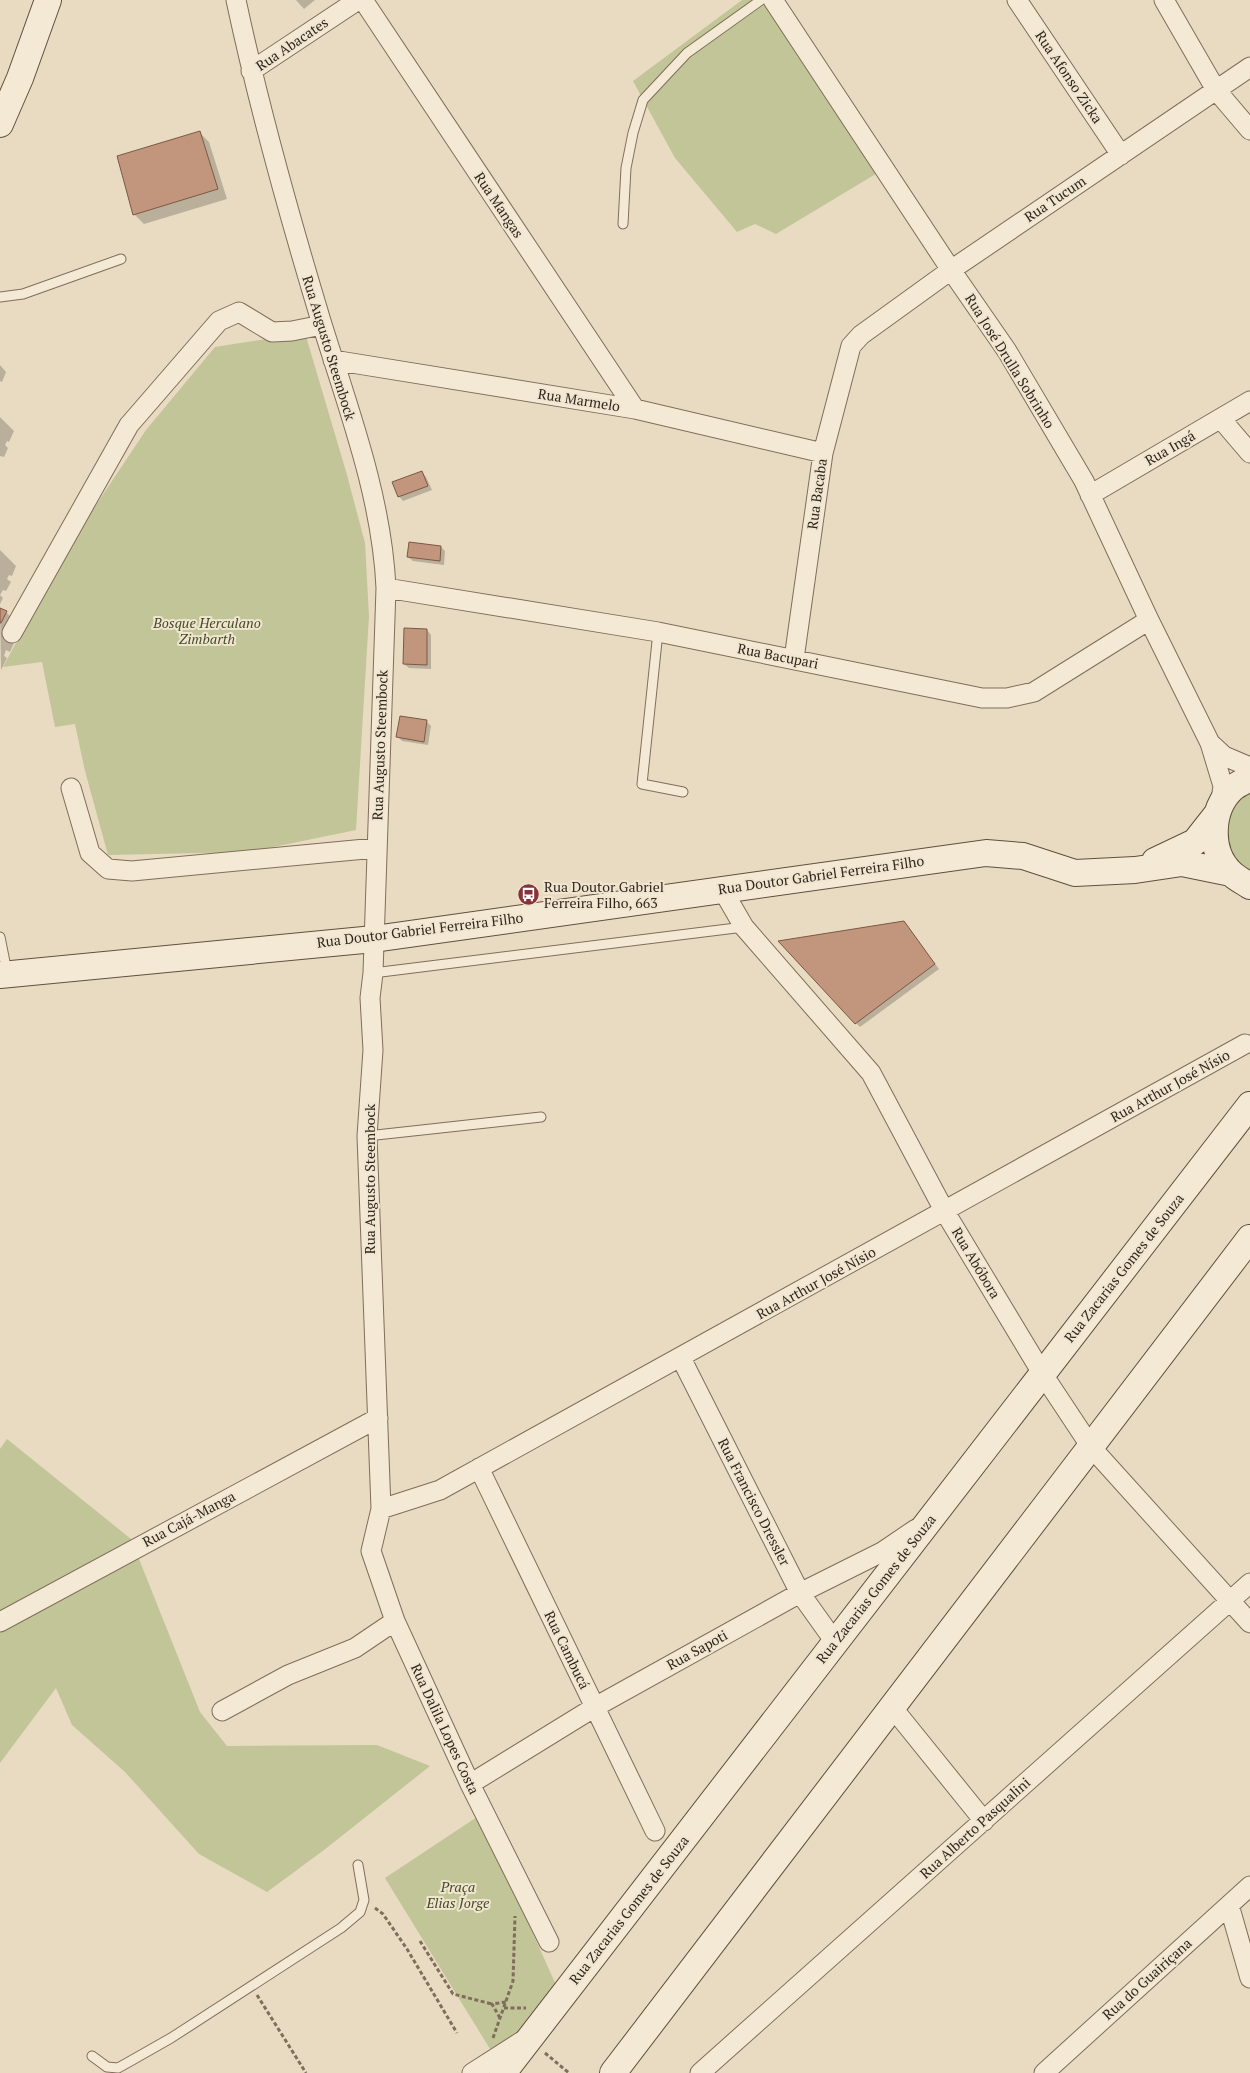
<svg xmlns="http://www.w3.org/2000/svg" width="1250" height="2073" font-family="'PT Serif',serif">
	<rect width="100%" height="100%" fill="#e8dbc2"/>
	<!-- green -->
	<path fill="#c1c597" d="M742,0H773L884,169L776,234L755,224L737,232L675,158L633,81Z
		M305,333L347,475L365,543L369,616L356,830L249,852L108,855L85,771L75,724L55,727L42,662L3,667L66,550L146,430L215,347Z
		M1250,790V874C1229,858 1218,827 1235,803C1239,797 1245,794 1250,790Z
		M7,1439L131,1539L200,1712L227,1746L377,1745L430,1766L324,1850L267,1892L199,1854L125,1772L72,1725L56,1688L0,1763V1449Z
		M480,1815L556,1985L529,2028L490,2049L385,1878Z"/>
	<!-- shadow -->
	<path fill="#0003" d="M296,0H315L304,9Z
		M199,132L209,142L227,199L144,224L134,214Z
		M0,365L6,372L2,382L0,381Z
		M0,417L14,431L9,442L7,441L5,445L8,448L4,457L0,456Z
		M422,472L426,477L432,490L403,501L399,496Z
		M441,547L445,551L444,565L413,561L408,557Z
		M0,550L16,566L12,576L9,575L7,579L11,582L6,591L3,590L0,595L3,598L0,604Z
		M0,609L6,612L20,626L11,640L14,643L10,652L6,650L4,656L7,658L1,670Z
		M427,630L431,635V669L409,668L404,664Z
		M426,721L431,726L428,745L402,741L398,737Z
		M904,922L939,969L860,1027L856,1023Z"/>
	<!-- building -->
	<path fill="#c2967c" stroke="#7c5844" d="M200,131L218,189L133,215L117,156Z
		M422,471L428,486L398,497L392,482Z
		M409,542L441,546L440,561L407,557Z
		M0,608L7,611L1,623H0Z
		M404,628L427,629V665L403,664Z
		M400,716L427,720L424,742L396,737Z
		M904,921L935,964L855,1024L778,941Z"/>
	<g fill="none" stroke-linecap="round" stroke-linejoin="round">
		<defs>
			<path id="service" d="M623,224L626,168L633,133L643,100L687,53L761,0
				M0,297L23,294L121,259
				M658,632L642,784L683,792
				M0,937L7,972
				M373,973L744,927
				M367,1136L541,1117
				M92,2056L107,2067L118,2068L127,2063L171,2038L341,1928L360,1912L364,1900L358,1865"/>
			<path id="minor" d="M236,0C259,108 289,215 321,321C348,408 382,497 386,588L373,973L370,998L373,1050L367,1136L381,1509L371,1551L395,1621L470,1784L549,1942
				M363,0L635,409
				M773,0L951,270L1007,351L1084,481L1149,620L1210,743L1223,786L1220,807
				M1017,0L1121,155
				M1164,0L1216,90L1250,130
				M251,71L358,0
				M333,360L635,409L823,453
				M1221,419L1250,453
				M1090,495L1250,401
				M386,588L658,632L982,698H1007L1034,692L1149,620
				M12,633L129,425L219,321L239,312L272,332L292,331L322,325
				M794,659L823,453L851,346L861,335L951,270L1250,67
				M1210,743L1224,756L1250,767
				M71,788L90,853L108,869L132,871L376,848
				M722,889L744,927L871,1073L945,1212L1042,1373L1091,1447L1250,1623
				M681,1358L800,1593L835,1642
				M479,1468L655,1831
				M381,1509L440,1490L1245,1044
				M0,1622L378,1418
				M892,1707L984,1821
				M222,1711L288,1675L355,1648L395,1621
				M470,1784L595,1707L800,1593L882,1552L916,1529
				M1229,1905L1250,1978
				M472,2073L522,2041
				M700,2073L1250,1583
				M1044,2073L1250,1886"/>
			<path id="secondary" d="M0,124L20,78L48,0
				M1250,778C1245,781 1238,784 1233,788C1210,809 1208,851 1231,873C1236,878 1244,882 1250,886
				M1155,861L1195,842L1217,814
				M0,975L374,939L986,853L1023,856L1075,873L1135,870L1182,863L1231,873
				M503,2073L1250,1105
				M613,2073L1250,1238"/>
		</defs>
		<!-- service casing -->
		<use href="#service" stroke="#806d5b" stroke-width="11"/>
		<!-- minor casing -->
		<use href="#minor" stroke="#806d5b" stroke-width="21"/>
		<!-- secondary casing -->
		<use href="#secondary" stroke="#614f3e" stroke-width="28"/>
		<!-- path -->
		<path stroke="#806d5b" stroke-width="3" stroke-dasharray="4 2.5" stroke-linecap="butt" d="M375,1908L383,1914L407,1949L457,2033
			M420,1941L453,1994L492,2004
			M257,1995L306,2073
			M504,2008H526
			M500,2018L492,2004L506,2002
			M493,2038L513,1981L515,1916
			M545,2053L569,2073"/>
		<!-- service -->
		<use href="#service" stroke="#f4e9d4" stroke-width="9"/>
		<!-- minor -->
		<use href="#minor" stroke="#f4e9d4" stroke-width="19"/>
		<!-- secondary -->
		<use href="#secondary" stroke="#f4e9d4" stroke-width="26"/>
	</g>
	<!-- icons -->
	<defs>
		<symbol id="bus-disc" viewBox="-11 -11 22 22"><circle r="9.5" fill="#883236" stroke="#f0e6d0"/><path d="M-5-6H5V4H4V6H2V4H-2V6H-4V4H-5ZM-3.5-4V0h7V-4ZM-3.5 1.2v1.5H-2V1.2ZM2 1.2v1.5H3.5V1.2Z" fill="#fff"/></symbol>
	</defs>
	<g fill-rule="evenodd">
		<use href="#bus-disc" x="516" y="882" width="25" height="25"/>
	</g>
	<g text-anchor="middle" stroke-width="4" stroke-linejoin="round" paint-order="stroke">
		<!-- street labels -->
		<g font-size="14" fill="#31261e" stroke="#f0e6d0">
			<text transform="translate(292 44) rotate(-34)" y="5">Rua Abacates</text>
			<text transform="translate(1069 77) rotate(56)" y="5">Rua Afonso Zicka</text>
			<text transform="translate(1055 199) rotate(-34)" y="5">Rua Tucum</text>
			<text transform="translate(499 205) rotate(56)" y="5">Rua Mangas</text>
			<text transform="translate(329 348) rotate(73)" y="5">Rua Augusto Steembock</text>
			<text transform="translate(1010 361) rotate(58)" y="5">Rua José Drulla Sobrinho</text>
			<text transform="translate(579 400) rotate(9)" y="5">Rua Marmelo</text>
			<text transform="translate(1170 448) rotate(-30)" y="5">Rua Ingá</text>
			<text transform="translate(817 494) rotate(-82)" y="5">Rua Bacaba</text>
			<text transform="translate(778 656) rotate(11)" y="5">Rua Bacupari</text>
			<text transform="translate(380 745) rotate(-88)" y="5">Rua Augusto Steembock</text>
			<text transform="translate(821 875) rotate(-8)" y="5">Rua Doutor Gabriel Ferreira Filho</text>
			<text transform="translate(420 930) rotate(-7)" y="5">Rua Doutor Gabriel Ferreira Filho</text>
			<text transform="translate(1170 1086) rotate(-29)" y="5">Rua Arthur José Nísio</text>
			<text transform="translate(370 1179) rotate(-90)" y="5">Rua Augusto Steembock</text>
			<text transform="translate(976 1263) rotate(59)" y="5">Rua Abóbora</text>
			<text transform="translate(1124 1268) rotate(-52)" y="5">Rua Zacarias Gomes de Souza</text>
			<text transform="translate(816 1283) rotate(-29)" y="5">Rua Arthur José Nísio</text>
			<text transform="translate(754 1502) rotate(63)" y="5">Rua Francisco Dressler</text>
			<text transform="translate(189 1519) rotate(-28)" y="5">Rua Cajá-Manga</text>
			<text transform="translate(876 1589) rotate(-52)" y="5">Rua Zacarias Gomes de Souza</text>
			<text transform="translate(567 1650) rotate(64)" y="5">Rua Cambucá</text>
			<text transform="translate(697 1650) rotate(-29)" y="5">Rua Sapoti</text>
			<text transform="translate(445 1729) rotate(65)" y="5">Rua Dalila Lopes Costa</text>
			<text transform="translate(975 1828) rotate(-42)" y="5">Rua Alberto Pasqualini</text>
			<text transform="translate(629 1910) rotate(-52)" y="5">Rua Zacarias Gomes de Souza</text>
			<text transform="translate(1147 1979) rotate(-42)" y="5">Rua do Guairiçana</text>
		</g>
		<!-- park labels -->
		<g font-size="14" font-style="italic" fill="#444b27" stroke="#f0e6d0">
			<text x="207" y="628">Bosque Herculano<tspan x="207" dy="16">Zimbarth</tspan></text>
			<text x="458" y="1892">Praça<tspan x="458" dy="16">Elias Jorge</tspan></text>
		</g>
		<!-- poi labels -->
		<g font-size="14" fill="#31261e" stroke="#f0e6d0" text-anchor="start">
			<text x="544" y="892">Rua Doutor Gabriel<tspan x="544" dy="16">Ferreira Filho, 663</tspan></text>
		</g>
	</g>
</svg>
